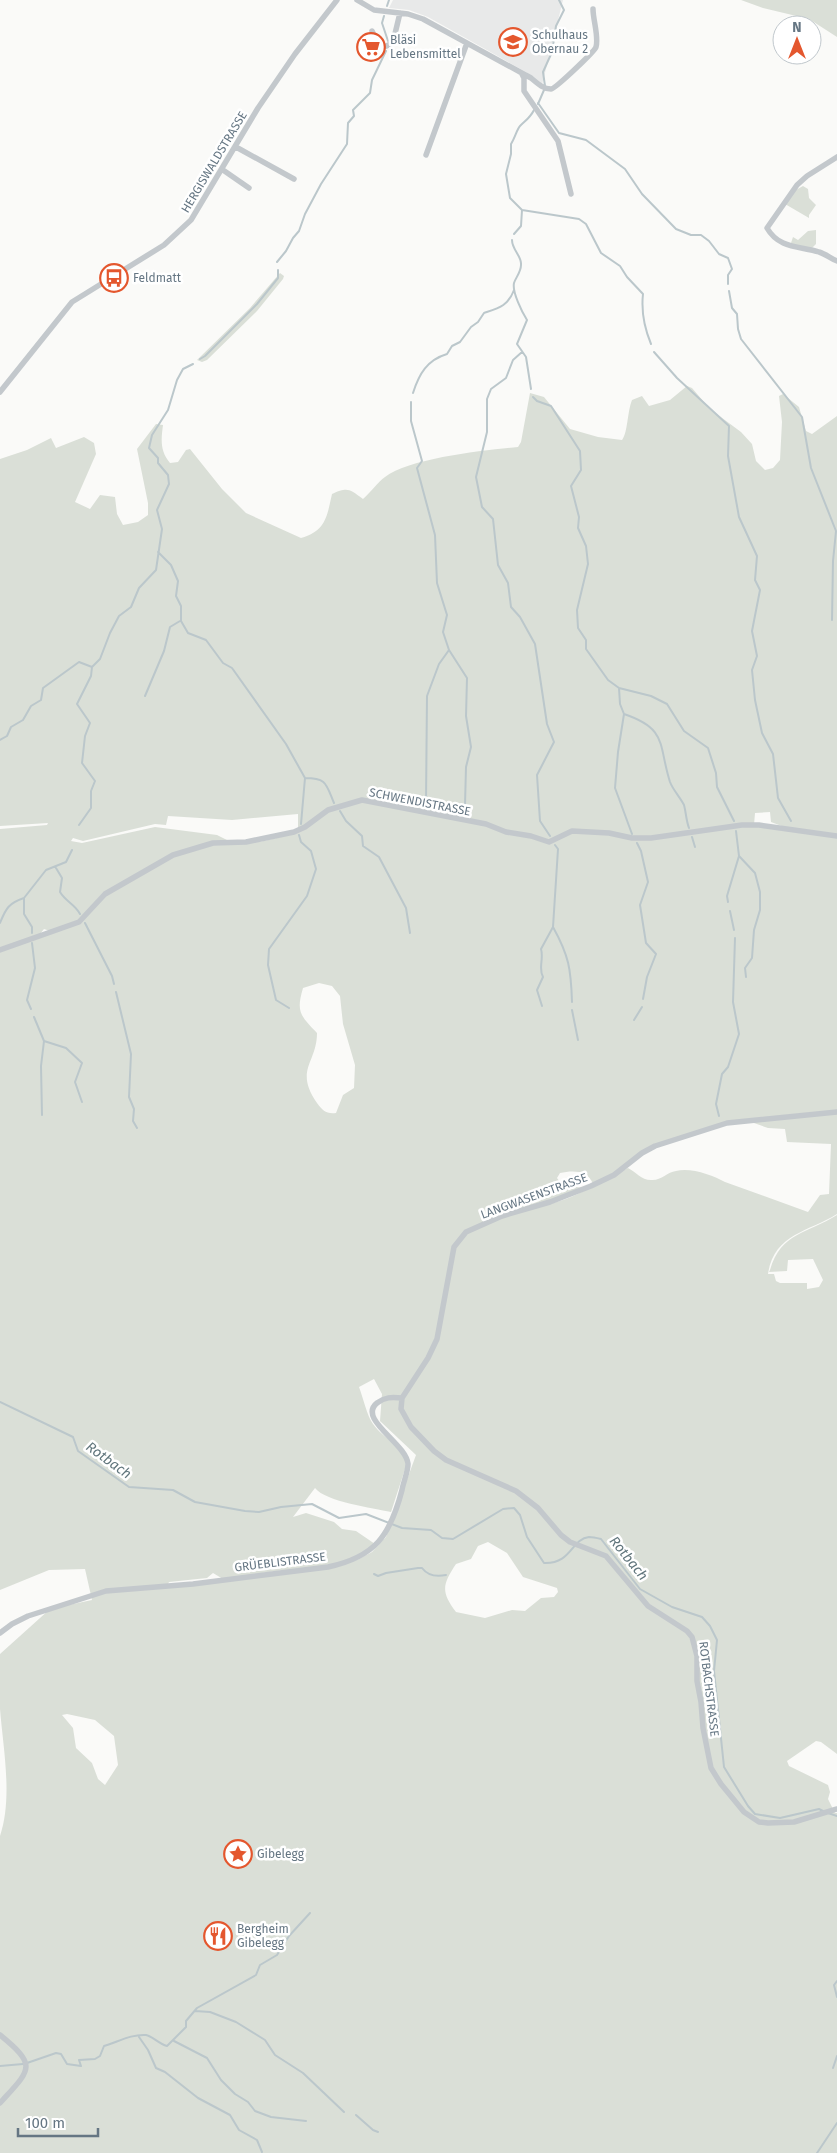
<svg xmlns="http://www.w3.org/2000/svg" width="837" height="2153" font-family="'Fira Sans',sans-serif">
	<rect width="100%" height="100%" fill="#fafaf8"/>
	<!-- built -->
	<path fill="#e8e9e9" d="M393,0H563L542,85L526,72L428,17L409,10L389,8Z"/>
	<!-- green -->
	<path fill="#dadfd7" fill-rule="evenodd" d="M741,0H837V37L809,19L763,8Z
		M803,186L808,189L809,198L816,205L809,215V218L785,204L794,191Z
		M816,230V244L812,248L793,245L791,243L793,237L798,240L808,231Z
		M280,273L284,276L283,279L257,311L207,360L202,362L197,360L250,308Z
		M687,386L692,388L710,409L741,432L752,444L756,461L765,470L773,468L780,460L782,422L779,396L783,394L799,407L806,431L812,434L837,416V835L787,828L771,822L770,812L755,813L754,825L837,837V1110L737,1120L720,1124L649,1148L614,1174L593,1184C588,1170 573,1170 560,1173L557,1178L562,1185L584,1188L537,1205C561,1207 606,1179 628,1168C636,1172 641,1180 651,1180C661,1181 667,1172 676,1171C690,1167 713,1175 725,1182L808,1212L820,1195L829,1194L831,1144L787,1142L785,1129L768,1128L751,1122L837,1113V1214C808,1232 774,1234 768,1274H774L776,1281L780,1283H807V1289L819,1287L823,1280L813,1259L788,1260L787,1271L769,1272L770,1270C781,1232 807,1234 837,1215V1754L821,1742L816,1741L787,1761L789,1766L828,1785L830,1792L828,1799L835,1813H837V2153H0V1836C13,1798 3,1747 0,1709C0,1691 0,1672 0,1654L50,1609L92,1600L85,1569L49,1570L0,1590V951L79,923L109,893L177,855L208,845L259,842L294,834L298,830V814L232,820L168,816L166,825L155,824L83,841L73,838L71,841L82,843L155,827L217,835L227,840L172,854L101,895L78,921L50,931L44,929L40,934L0,949V829L47,825L48,823L0,826V459L27,450L51,438L56,448L84,437L94,443L96,454L75,502L90,509L100,495L115,497L117,514L123,525L138,522L148,515V503L137,449L156,424L163,425C161,440 160,451 170,463L178,462L186,450L190,449L222,489L246,513L301,538C326,531 327,516 332,494C348,487 349,489 363,499C371,492 378,482 385,477C410,458 485,450 518,447L521,442L530,393L544,397L570,429L598,437L622,440C628,432 627,413 632,400L642,396L649,406L670,400ZM319,983L332,986L340,996L343,1024L355,1065L354,1088L343,1095L336,1113C326,1114 323,1111 317,1103C294,1070 317,1063 317,1033C300,1015 296,1012 303,988ZM374,1379L382,1394L380,1421L416,1455L386,1537L372,1552L359,1559L334,1567L196,1585L167,1586L169,1582L207,1578L213,1573L223,1579C241,1577 259,1573 277,1571C304,1568 358,1569 375,1544L356,1531L342,1529L334,1522L306,1513L293,1517L315,1488C326,1502 373,1508 391,1512L406,1466C404,1444 384,1440 373,1424C367,1416 363,1397 359,1387ZM488,1542L507,1553L523,1577L557,1588L558,1592L554,1597L541,1598L525,1611L512,1610L485,1618L456,1612C441,1592 442,1585 456,1564L471,1559L478,1546ZM67,1714L95,1720L114,1736L118,1765L105,1785L98,1779L92,1763L76,1748L73,1728L62,1715Z"/>
	<g fill="none" stroke-linecap="round" stroke-linejoin="round">
		<!-- stream -->
		<path stroke="#bbc7cb" stroke-width="2" d="M387,6L389,0
			M384,16L382,23L388,41
			M545,86L543,72L552,52L556,26L564,10L559,0
			M538,103L559,133L586,140L625,169L642,194L676,229L691,235H701L709,241L719,254L728,258L732,269L728,275V284
			M538,104L544,90
			M522,210L579,219L586,224L601,253L620,266L627,277L643,294C641,312 644,327 651,344
			M522,210L510,198L506,174L511,154V144C515,138 517,129 520,126C526,120 530,118 534,110
			M514,234L521,226L522,210
			M512,240C512,250 522,256 521,265C521,272 516,277 514,283C512,292 522,312 527,320L517,344L526,357L531,389
			M277,262L286,251L293,238L299,231L305,214L321,184L347,144L348,123L354,116L353,110L370,93L372,80L386,51
			M729,291L732,308L737,314L738,329L741,339L802,417L811,468L836,531L833,561L832,620
			M522,352L513,360L506,378L491,389L487,399V432L476,477L482,507L493,519L498,565L508,583L511,607L520,617L535,644L547,724L554,742L537,775L540,821L550,836
			M654,352L677,378L729,426L728,456L739,517L757,556L755,580L760,590L752,631L757,656L752,670L755,700L762,733L773,754L778,798L791,821
			M200,359L205,356L257,304L278,278V270
			M413,393C419,374 427,360 447,354L452,346L460,342L471,327L478,322L484,313C499,308 508,306 514,290
			M533,397L537,401L551,406L580,451L581,470L571,486L579,517L578,528L586,546L588,564L577,610L578,628L586,640V649L608,680L619,688L651,696L667,704L684,731L708,748L716,773L717,787L734,821
			M411,402V421L422,461L417,468L435,535L437,583L447,615L443,632L449,650L467,678L466,716L471,747L466,767L465,805
			M158,552L171,565L178,581L176,596L181,606V621L188,633L206,640L223,663L232,668L286,744L305,778L301,824
			M619,688L620,704L624,714L618,752L615,788L632,834
			M145,696L164,651L170,627L180,621
			M624,714C668,729 658,744 670,782C673,790 680,797 684,805C686,812 686,820 689,828
			M0,740L7,736L11,727L23,720L31,706L41,700L43,688L79,662L92,667
			M305,778C327,778 326,784 334,803
			M426,802L427,696L439,664L449,650
			M340,811L346,821L362,836L363,846L379,857L406,908L410,933
			M79,825L91,808V791L95,781L82,763L85,736L90,723L77,704L91,676L92,667L100,659L110,633L119,616L131,607L139,588L156,570L162,529L157,510L169,484L168,475L158,463V458L149,448L152,435L168,410L177,380L183,369L193,364
			M692,837L695,847
			M637,843L641,851L648,882L640,905L646,943L656,954L647,977L643,999
			M739,856L755,873L760,892V910L754,930L752,958L745,968L746,977
			M56,868L62,878L60,892C66,902 75,904 80,914
			M728,902L727,896L739,856L736,831
			M730,911L734,930
			M0,923C6,908 9,903 24,898
			M85,923L112,976L114,984
			M553,927C569,956 571,969 572,1002
			M32,933V927L24,914V898L46,870L66,862L72,850
			M116,992L131,1054L129,1097L134,1109L133,1121L137,1128
			M542,1006L537,990L543,977C538,968 544,959 541,949L553,927L558,849L555,845
			M289,1008L276,1000L268,965L269,949L307,896L316,869L311,851L301,842L299,835
			M31,1009L27,1000L35,968L32,943
			M572,1010L578,1040
			M34,1017L44,1041L66,1048L82,1063L75,1082L82,1102
			M634,1020L642,1007
			M42,1115L41,1066L44,1041
			M719,1116L716,1104L722,1074L728,1067L739,1034L733,1002L735,938
			M0,1402L73,1437L78,1451L129,1487L173,1490L195,1502L245,1511L259,1512L281,1507L312,1504L339,1518L366,1514L402,1528L431,1530L442,1538L453,1539L503,1509L514,1508L520,1515L527,1537L544,1563C572,1564 571,1539 589,1537C592,1537 597,1538 601,1539L640,1589L672,1607L702,1617L710,1626L717,1640L714,1671L724,1767L748,1806L755,1814L780,1818L819,1809L823,1811
			M374,1574L378,1576L386,1573L418,1568H422C428,1576 436,1577 446,1575
			M828,1813L837,1816
			M837,1981L834,1985L837,1997
			M195,2011L210,2012L236,2022L265,2040L275,2055L303,2073L344,2112
			M139,2037L148,2050L156,2068L165,2072L198,2098L230,2115L239,2130L257,2140L262,2152
			M174,2041L207,2058L221,2080L235,2094L248,2102L255,2111L271,2117L306,2121
			M27,2063L56,2053L61,2054L67,2064L81,2066L79,2060L95,2059L100,2056L104,2046C118,2042 131,2034 146,2035C152,2036 159,2044 167,2046L186,2027V2021L197,2008L256,1975L260,1965L277,1955L289,1936L310,1913
			M0,2066L23,2064
			M833,2068L837,2056
			M356,2115L373,2130L378,2132
			M817,2153L837,2123"/>
		<!-- minor -->
		<path stroke="#c3c8cc" stroke-width="5.5" d="M357,0L374,10L408,14L423,19L531,78C537,83 543,89 551,89C555,89 595,51 596,47C599,37 593,20 593,9
			M372,31L379,46C385,48 389,45 393,42L400,13
			M522,74L524,78V91L558,141L571,194
			M236,147L294,179
			M426,155L467,43
			M837,157L807,176L797,185L767,228C779,249 800,246 819,252C826,254 831,259 837,261
			M223,170L249,188
			M0,392L72,302L164,245L191,220L258,108L295,54L337,0
			M0,950L79,922L105,894L173,855L213,843L246,842L294,832L305,827L328,810L362,800L486,824L506,832L531,836L549,842L572,831L609,833L632,838H651L742,825H759L837,836
			M837,1112L727,1123L655,1146L642,1153L614,1175L591,1186L550,1202L502,1216L466,1232L454,1247L437,1339L428,1358L402,1398L401,1409L411,1427L434,1451L446,1460L516,1491L538,1508L561,1535L570,1542L606,1556L648,1606L687,1631L692,1637L697,1656V1681L701,1702L703,1728L711,1768L721,1784L744,1812L759,1822L768,1823L794,1822L837,1809
			M0,1633L12,1624L28,1616L106,1591L193,1584L328,1567C375,1557 390,1536 402,1490C403,1483 408,1472 408,1464C406,1443 357,1419 377,1403C385,1397 391,1397 402,1398
			M0,2035C38,2066 31,2069 0,2103"/>
	</g>
	<!-- icons -->
	<defs>
		<symbol id="school-ring" viewBox="-11 -11 22 22"><circle r="9.5" fill="#fff" stroke="#e4572e" stroke-width="1.5"/><path d="M0-5L7-2L0 1L-7-2ZM-4 1L0 2.5L4 1V4Q0 6-4 4Z" fill="#e4572e"/></symbol>
		<symbol id="supermarket-ring" viewBox="-11 -11 22 22"><circle r="9.5" fill="#fff" stroke="#e4572e" stroke-width="1.5"/><path d="M-6-5.5h2.5l.6 2H6L4.5 2H-2.5L-4.4-4H-6ZM-1.5 3.2a1.3 1.3 0 1 0 .1 0ZM3 3.2a1.3 1.3 0 1 0 .1 0Z" fill="#e4572e"/></symbol>
		<symbol id="bus-ring" viewBox="-11 -11 22 22"><circle r="9.5" fill="#fff" stroke="#e4572e" stroke-width="1.5"/><path d="M-5-6H5V4H4V6H2V4H-2V6H-4V4H-5ZM-3.5-4V0h7V-4ZM-3.5 1.2v1.5H-2V1.2ZM2 1.2v1.5H3.5V1.2Z" fill="#e4572e"/></symbol>
		<symbol id="sight-ring" viewBox="-11 -11 22 22"><circle r="9.5" fill="#fff" stroke="#e4572e" stroke-width="1.5"/><path d="M0-6L1.8-2.2L6-1.7L2.9 1.2L3.7 5.4L0 3.3L-3.7 5.4L-2.9 1.2L-6-1.7L-1.8-2.2Z" fill="#e4572e"/></symbol>
		<symbol id="restaurant-ring" viewBox="-11 -11 22 22"><circle r="9.5" fill="#fff" stroke="#e4572e" stroke-width="1.5"/><path d="M-5-6h1v4h1v-4h1v4h1v-4h1v5L-1.5 .5V6h-2V.5L-5-1ZM5-6V6H3V1.5H1.5Q1.5-4 5-6Z" fill="#e4572e"/></symbol>
	</defs>
	<g fill-rule="evenodd">
		<use href="#school-ring" x="497" y="26" width="32" height="32"/>
		<use href="#supermarket-ring" x="355" y="31" width="32" height="32"/>
		<use href="#bus-ring" x="98" y="262" width="32" height="32"/>
		<use href="#sight-ring" x="222" y="1838" width="32" height="32"/>
		<use href="#restaurant-ring" x="202" y="1920" width="32" height="32"/>
	</g>
	<g text-anchor="middle" stroke-width="5" stroke-linejoin="round" paint-order="stroke">
		<!-- poi labels -->
		<g font-size="12" fill="#657683" stroke="#fff" text-anchor="start">
			<text x="532" y="39">Schulhaus<tspan x="532" dy="14">Obernau 2</tspan></text>
			<text x="390" y="44">Bläsi<tspan x="390" dy="14">Lebensmittel</tspan></text>
			<text x="133" y="282">Feldmatt</text>
			<text x="257" y="1858">Gibelegg</text>
			<text x="237" y="1933">Bergheim<tspan x="237" dy="14">Gibelegg</tspan></text>
		</g>
		<!-- street labels -->
		<g font-size="12" fill="#657683" stroke="#fff">
			<text transform="translate(214 162) rotate(-59)" y="4">HERGISWALDSTRASSE</text>
			<text transform="translate(420 802) rotate(11)" y="4">SCHWENDISTRASSE</text>
			<text transform="translate(534 1196) rotate(-20)" y="4">LANGWASENSTRASSE</text>
			<text transform="translate(280 1562) rotate(-7)" y="4">GRÜEBLISTRASSE</text>
			<text transform="translate(709 1689) rotate(83)" y="4">ROTBACHSTRASSE</text>
		</g>
		<!-- water labels -->
		<g font-size="14" font-style="italic" fill="#60757c" stroke="#fff">
			<text transform="translate(109 1460) rotate(36)" y="5">Rotbach</text>
			<text transform="translate(629 1558) rotate(51)" y="5">Rotbach</text>
		</g>
	</g>
	<!-- north arrow -->
	<g transform="translate(797 40)"><circle r="24" fill="#ffffff" stroke="#c1c8cd"/>
	<path d="M0-4L9 19L0 12L-9 19Z" fill="#e4572e"/>
	<text y="-8" font-size="14" font-weight="bold" text-anchor="middle" fill="#657683">N</text>
	</g>
	<!-- scale -->
	<path d="M18 2128v8h80v-8" fill="none" stroke="#657683" stroke-width="2.5"/>
	<text x="25" y="2128" font-size="15" fill="#657683" stroke="#ffffff" stroke-width="4" paint-order="stroke">100 m</text>
</svg>
